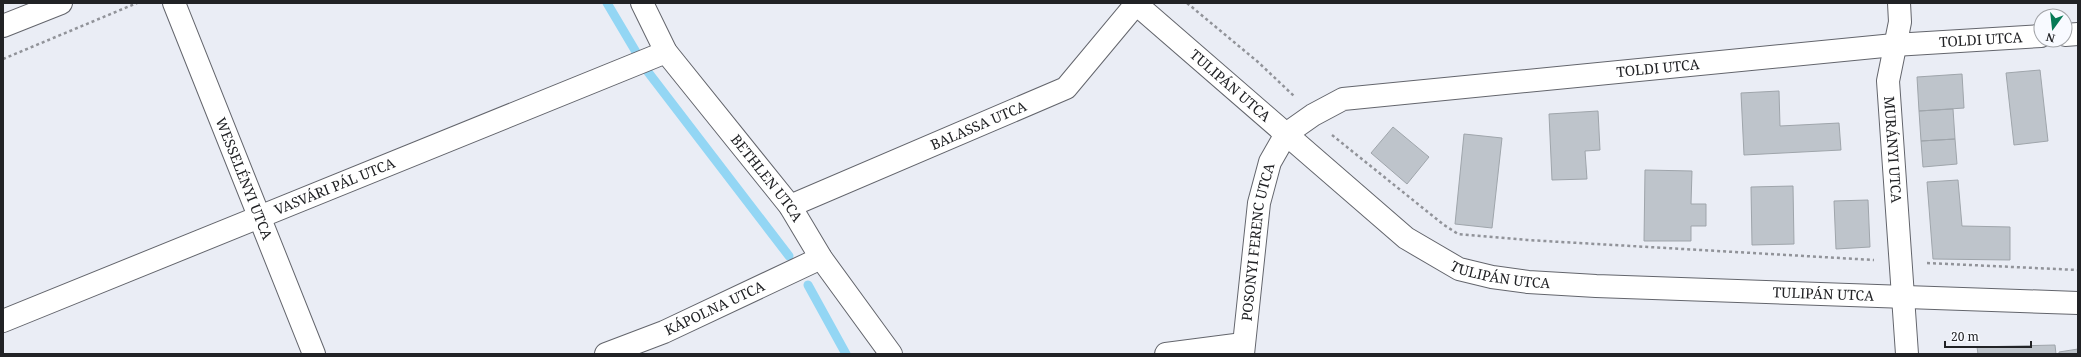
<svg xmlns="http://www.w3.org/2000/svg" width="2081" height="357" font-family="'Noto Serif',serif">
	<rect width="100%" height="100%" fill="#eaedf5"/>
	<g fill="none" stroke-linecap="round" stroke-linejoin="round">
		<!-- stream -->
		<path stroke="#93d6f4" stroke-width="9" d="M607,3L639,57
			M648,72L789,256
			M808,285L846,354"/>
	</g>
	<!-- building -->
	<path fill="#bec4cb" stroke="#9fa5ab" d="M2040,70L2048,141L2014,145L2006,73Z
		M1962,74L1964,108L1919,111L1917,77Z
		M1779,91L1780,126L1839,123L1841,150L1744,155L1741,93Z
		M1953,109L1955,139L1921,141L1919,111Z
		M1598,111L1600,150L1585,151L1587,179L1552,180L1549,114Z
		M1393,127L1429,157L1407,184L1371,153Z
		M1464,134L1502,138L1492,228L1455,224Z
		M1955,139L1957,164L1923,167L1921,141Z
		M1645,170L1692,171L1691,204H1706V226H1691V241H1644Z
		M1958,180L1962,226L2010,227V260L1933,259L1927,182Z
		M1793,186L1794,244L1752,245L1751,187Z
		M1868,200L1870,247L1836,249L1834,201Z
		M2055,345L2056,354H1978L1977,347Z
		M2078,349V354H2059V352Z"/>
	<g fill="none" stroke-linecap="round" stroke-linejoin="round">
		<defs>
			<g id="street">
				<path id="s1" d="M174,3L314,354"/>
				<path id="s2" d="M642,3L666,52L790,206L821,258L891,354"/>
				<path id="s3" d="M1899,3L1900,22L1888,81L1907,354"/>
				<path d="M2065,35L2078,34"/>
				<path id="s4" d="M790,206L1066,88L1136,4"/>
				<path id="s5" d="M3,321L666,52"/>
				<path id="s6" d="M606,354L664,332L821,258"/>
				<path d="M1166,354L1243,344"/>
				<path id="s7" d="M1243,354L1259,203L1270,162L1286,134L1313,115L1343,99L1894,45L2041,36"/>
			</g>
			<g id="secondary">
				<path id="s8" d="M1135,3L1406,238L1459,269L1492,277L1528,282L1596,286L2078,303"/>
				<path d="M3,26L61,3"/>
			</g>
		</defs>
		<!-- street casing -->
		<use href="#street" stroke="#63656c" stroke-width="24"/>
		<!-- secondary casing -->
		<use href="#secondary" stroke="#63656c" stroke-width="24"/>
		<!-- path -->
		<path stroke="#919399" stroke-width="2.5" stroke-dasharray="3 3" stroke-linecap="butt" d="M1187,3L1258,62L1295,97
			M3,59L137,3
			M1332,135L1444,225L1458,234L1527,240L1874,260
			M1927,263L2078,270"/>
		<!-- street -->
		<use href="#street" stroke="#fff" stroke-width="22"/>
		<!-- secondary -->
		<use href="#secondary" stroke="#fff" stroke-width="22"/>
	</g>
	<g text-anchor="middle" stroke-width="3" stroke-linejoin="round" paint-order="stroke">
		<!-- street labels -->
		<g font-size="14" fill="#212225" stroke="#f8faff">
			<text dy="5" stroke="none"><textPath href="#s7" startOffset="934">TOLDI UTCA</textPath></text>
			<text dy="5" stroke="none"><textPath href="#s7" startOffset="610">TOLDI UTCA</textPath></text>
			<text dy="5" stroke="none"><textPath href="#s8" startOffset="126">TULIPÁN UTCA</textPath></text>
			<text dy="5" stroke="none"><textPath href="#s4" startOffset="205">BALASSA UTCA</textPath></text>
			<text dy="5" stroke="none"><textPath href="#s3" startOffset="148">MURÁNYI UTCA</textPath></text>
			<text dy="5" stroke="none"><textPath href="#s1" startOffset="189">WESSELÉNYI UTCA</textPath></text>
			<text dy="5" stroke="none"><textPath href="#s2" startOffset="216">BETHLEN UTCA</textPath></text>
			<text dy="5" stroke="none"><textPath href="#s5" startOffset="358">VASVÁRI PÁL UTCA</textPath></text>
			<text dy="5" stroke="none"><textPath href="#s7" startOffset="113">POSONYI FERENC UTCA</textPath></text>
			<text dy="5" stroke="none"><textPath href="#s8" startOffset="462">TULIPÁN UTCA</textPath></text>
			<text dy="5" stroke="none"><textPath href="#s8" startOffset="786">TULIPÁN UTCA</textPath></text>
			<text dy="5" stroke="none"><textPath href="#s6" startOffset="118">KÁPOLNA UTCA</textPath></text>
		</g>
	</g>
	<!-- border -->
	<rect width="2081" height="357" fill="none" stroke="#212225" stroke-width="8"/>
	<!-- north arrow -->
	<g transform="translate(2053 28) rotate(195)"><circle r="19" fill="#f8faff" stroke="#a2a4a8"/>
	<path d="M0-3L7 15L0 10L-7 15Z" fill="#067a56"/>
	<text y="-6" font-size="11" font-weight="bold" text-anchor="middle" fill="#212225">N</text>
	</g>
	<!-- scale -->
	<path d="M1945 341v6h86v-6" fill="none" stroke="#212225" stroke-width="2"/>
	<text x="1951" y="341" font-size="12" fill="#212225" stroke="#f8faff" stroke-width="3" paint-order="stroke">20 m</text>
</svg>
